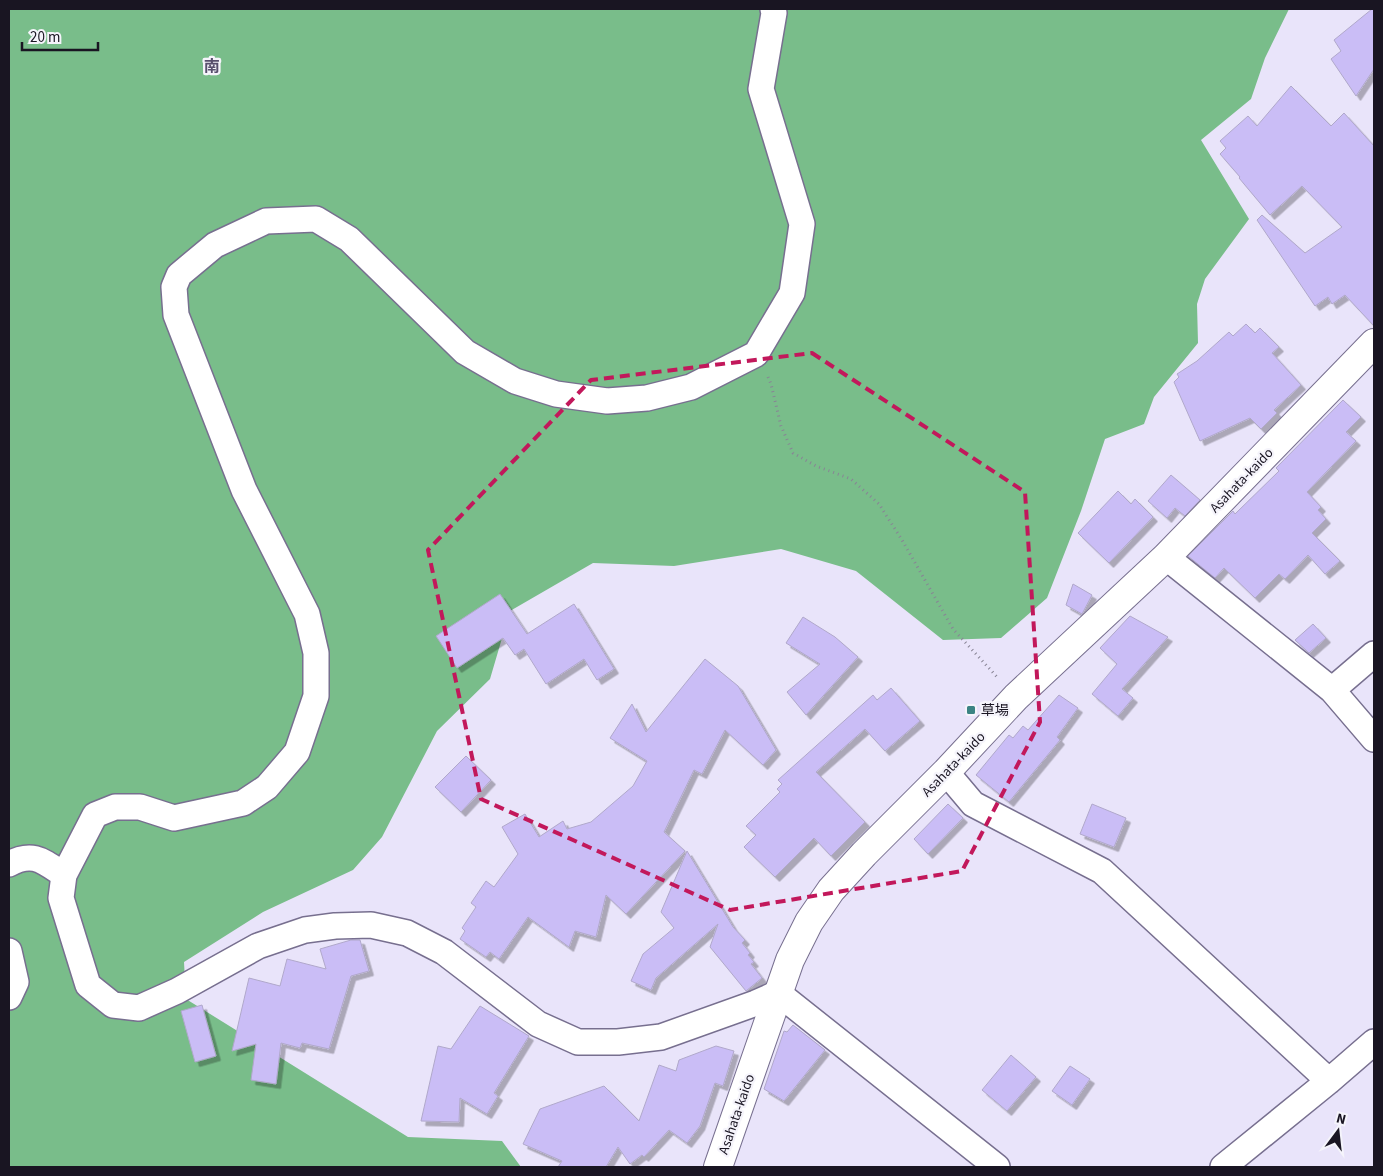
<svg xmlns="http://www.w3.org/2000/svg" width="1383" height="1176" font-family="'Source Sans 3','Noto Sans JP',sans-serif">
	<defs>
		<filter id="shadow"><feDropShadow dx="4.5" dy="4.5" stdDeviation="0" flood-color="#0004"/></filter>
	</defs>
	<rect width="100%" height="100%" fill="#e9e4fa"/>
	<!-- forest -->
	<path fill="#79bd8a" d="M9,9H1289L1265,58L1251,99L1201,140L1249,219L1205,279L1197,304L1198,343L1154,397L1144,424L1105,439L1081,511L1047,598L1001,638L943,640L856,571L781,549L674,566L593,563L510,611L490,679L437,731L382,837L353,870L263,912L184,962L186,999L408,1137L502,1141L521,1167H9Z"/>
	<!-- building -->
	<path fill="#cabdf6" stroke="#b0a8ca" filter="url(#shadow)" d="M1372,9H1374V69L1356,96L1331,59L1341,51L1334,40Z
		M1291,86L1331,126L1344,113L1374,146V326L1345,295L1332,304L1328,297L1315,306L1257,220L1262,215L1305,253L1342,227L1302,186L1270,215L1239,178L1240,177L1220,154L1226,148L1220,141L1248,116L1257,126Z
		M1246,324L1255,333L1260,328L1279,347L1272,353L1301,385L1274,410L1277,413L1261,429L1250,418L1200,441L1174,382L1179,377L1177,374L1197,361L1229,332L1233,336Z
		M1343,400L1361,417L1346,432L1356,441L1307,492L1321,507L1318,510L1326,519L1312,533L1340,561L1325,574L1308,555L1285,579L1279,574L1255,598L1224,568L1215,578L1188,556L1233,511L1235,514L1279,471L1276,468Z
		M1171,475L1200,500L1185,516L1175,508L1167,518L1148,501Z
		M1118,491L1131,504L1135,499L1153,517L1109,563L1078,533Z
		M1073,584L1092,595L1082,614L1066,605Z
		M500,594L527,634L574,604L614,669L597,680L584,659L546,684L524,649L515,655L503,638L457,668L436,636Z
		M1130,616L1168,637L1122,689L1133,698L1118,716L1092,694L1117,664L1100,648Z
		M803,617L835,637L858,657L806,715L787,692L820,664L786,643Z
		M1313,624L1326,638L1309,653L1295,640Z
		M705,659L738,686L776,750L763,765L725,730L702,774L694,770L664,832L685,851L626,914L606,895L596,937L575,931L569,947L528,917L499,959L490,952L486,957L460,939L465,931L462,928L476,907L471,903L486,881L494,887L518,854L502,827L525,814L539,837L563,821L567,829L591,822L633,786L647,761L610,738L632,704L646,732Z
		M891,688L920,721L885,751L865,729L816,772L865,822L831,856L814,838L775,877L744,847L756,835L746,826L780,792L777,789L782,784L778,780L873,695L877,700Z
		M1059,695L1078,708L1057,737L1060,740L1009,802L976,775L1009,735L1013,738L1023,726L1028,730Z
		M466,756L491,780L461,812L435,787Z
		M948,804L963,818L928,854L914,839Z
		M1092,804L1126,818L1114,847L1080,834Z
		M687,851L733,927L745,940L742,943L750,953L748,955L754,962L751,964L762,978L746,991L710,947L718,924L656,978L651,990L631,981L643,954L674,928L661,912Z
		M351,940H360L369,971L351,976L329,1049L302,1043L300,1048L281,1043L276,1084L251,1080L256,1044L232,1051L249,978L280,986L287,959L326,969L320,949Z
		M202,1005L216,1056L195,1062L181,1011Z
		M480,1006L529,1036L494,1093L498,1096L487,1114L460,1098L459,1122L421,1121L438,1046L451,1049Z
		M793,1025L825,1050L784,1101L764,1089L784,1031L787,1032Z
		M716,1046L734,1051L723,1086L715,1083L700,1126L687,1143L669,1130L644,1157L642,1155L630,1164L618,1147L606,1167H558L562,1161L523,1144L540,1109L604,1086L639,1121L659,1065L676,1071L679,1060Z
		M1011,1055L1036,1077L1007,1111L982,1090Z
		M1070,1066L1090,1079L1072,1105L1052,1091Z"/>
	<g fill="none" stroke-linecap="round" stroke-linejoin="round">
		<defs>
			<path id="minor" d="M773,9L774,13L761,89L802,224L792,293L756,354L691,387L647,398L607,401L556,394L515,381L465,352L349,239L316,219L266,221L215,245L179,275L174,287L176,315L244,490L307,614L316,653V696L297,752L267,787L243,803L174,818L140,807H115L95,815L64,875L61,898L88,985L113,1005L139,1008L177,991L258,946L305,930L335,926L371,925L407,933L444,952L538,1024L578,1042H618L661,1037L756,1003L778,993L997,1167
				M1166,557L1332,690L1374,739
				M1332,690L1374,654
				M946,772L973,804L1102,871L1329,1081
				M9,864C33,851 43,861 64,875
				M9,951L16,982L9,997
				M1223,1167L1329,1081L1374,1042"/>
			<path id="tertiary" d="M718,1167L790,960L809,922L831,890L864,854L946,772L1016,697L1166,557L1374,343"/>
		</defs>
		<!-- minor casing -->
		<use href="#minor" stroke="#776f8f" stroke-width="28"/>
		<!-- tertiary casing -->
		<use href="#tertiary" stroke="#776f8f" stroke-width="30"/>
		<!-- path -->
		<path stroke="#888495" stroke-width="3" stroke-dasharray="1 4" stroke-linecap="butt" d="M768,377L771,384L781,426L793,453L816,466L851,479L879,504L902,540L953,629L998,678"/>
		<!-- minor -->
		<use href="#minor" stroke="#fff" stroke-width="25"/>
		<!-- tertiary -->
		<use href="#tertiary" stroke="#fff" stroke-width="28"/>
	</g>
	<!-- marked area -->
	<path fill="none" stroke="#c2185b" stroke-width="4" stroke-dasharray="10 6" stroke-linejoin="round" d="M812,353L1025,492L1040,722L962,871L730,910L481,799L428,550L591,380Z"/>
	<!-- markers -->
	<rect fill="#3a8383" stroke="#f5f4fb" stroke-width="2" x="966" y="705" width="10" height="10" rx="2.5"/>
	<g text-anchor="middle" stroke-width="4.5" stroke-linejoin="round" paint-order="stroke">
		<!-- street labels -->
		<g font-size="14" fill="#191522" stroke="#f5f4fb">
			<text transform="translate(1241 480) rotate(-46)" y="5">Asahata-kaido</text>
			<text transform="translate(953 764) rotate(-46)" y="5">Asahata-kaido</text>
			<text transform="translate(736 1114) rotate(-71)" y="5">Asahata-kaido</text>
		</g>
		<!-- poi labels -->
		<g font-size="14" fill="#191522" stroke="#f5f4fb" text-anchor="start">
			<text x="981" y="715">草場</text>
		</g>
		<!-- quarter labels -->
		<g font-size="16" font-weight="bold" fill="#574f6d" stroke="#f5f4fb">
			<text x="212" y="72">南</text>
		</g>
	</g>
	<!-- border -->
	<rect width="1383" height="1176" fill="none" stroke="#191522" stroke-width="20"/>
	<!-- north arrow -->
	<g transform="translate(1338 1131) rotate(15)" stroke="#f5f4fb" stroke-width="4" paint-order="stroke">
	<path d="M0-4L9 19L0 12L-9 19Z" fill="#191522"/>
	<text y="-8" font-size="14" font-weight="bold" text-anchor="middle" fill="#191522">N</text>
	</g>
	<!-- scale -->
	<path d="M22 42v8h76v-8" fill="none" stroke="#191522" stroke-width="2.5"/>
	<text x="30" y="42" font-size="15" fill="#191522" stroke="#f5f4fb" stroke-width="4" paint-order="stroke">20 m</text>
</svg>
